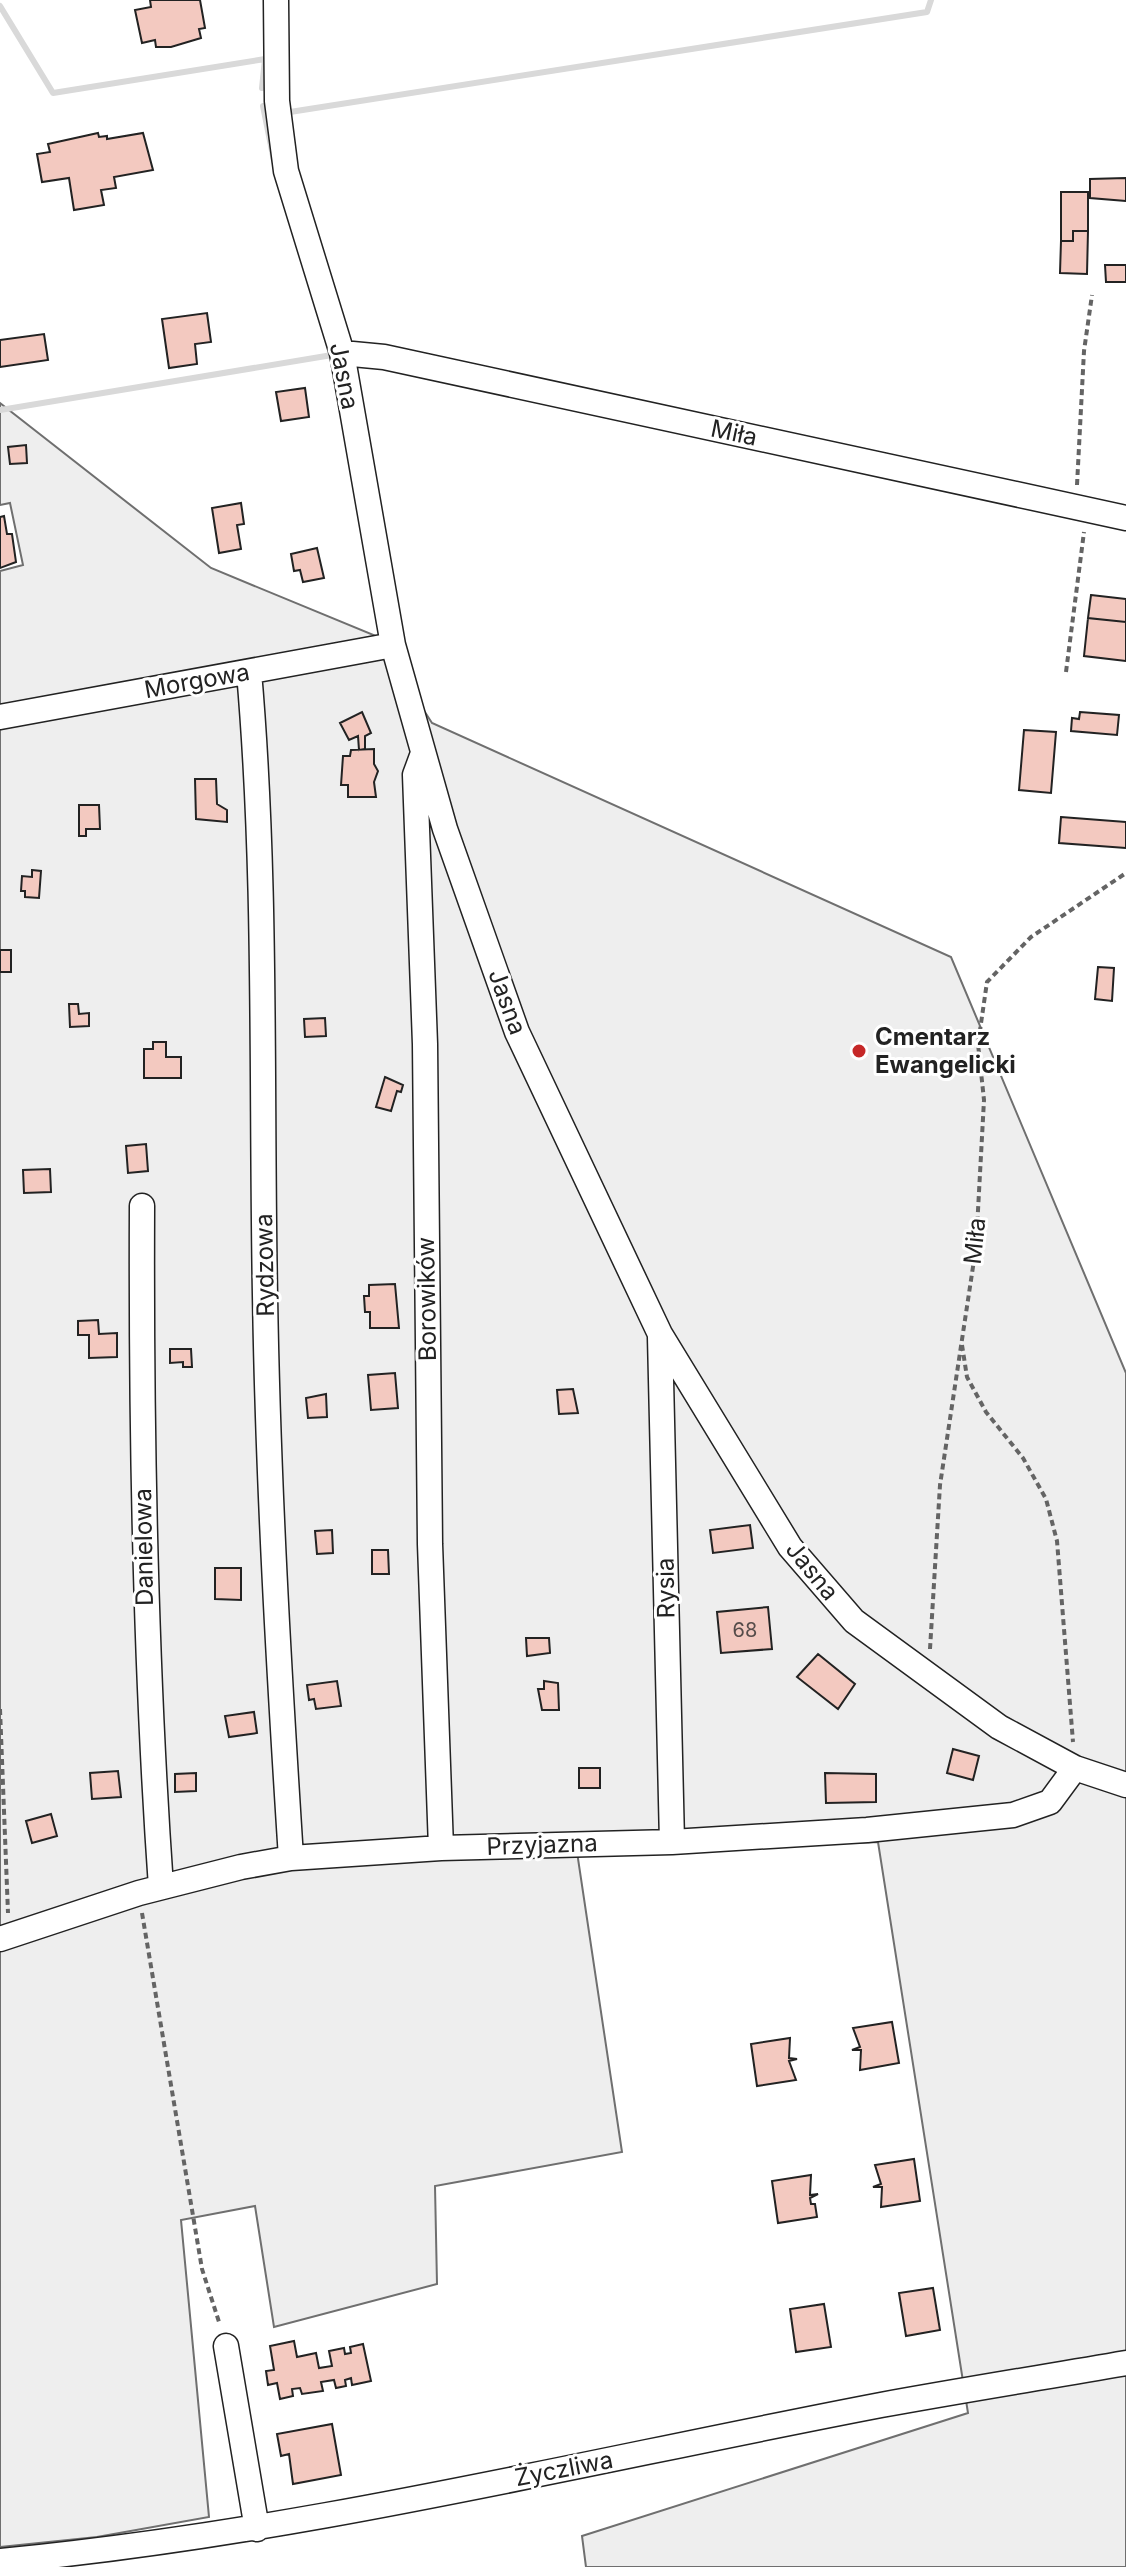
<svg xmlns="http://www.w3.org/2000/svg" width="1126" height="2567" font-family="Inter,sans-serif">
	<rect width="100%" height="100%" fill="#fff"/>
	<!-- green -->
	<path fill="#eee" stroke="#6f6f6f" stroke-width="2" d="M0,403L211,568L376,636L432,723L951,957L1126,1373V2567H586L582,2536L968,2413L878,1842L577,1852L622,2152L435,2186L437,2284L274,2327L255,2206L181,2220L209,2517L97,2537L0,2547V571L23,565L10,503L0,505Z"/>
	<g fill="none" stroke-linecap="round" stroke-linejoin="round">
		<!-- stream -->
		<path stroke="#d9d9d9" stroke-width="6" d="M0,6L53,93L265,59L262,88
			M263,106L274,161
			M290,112L927,12L931,0
			M0,410L332,355"/>
	</g>
	<!-- building -->
	<path fill="#f3c9c0" stroke="#222" stroke-width="2" d="M150,0H200L205,28L199,29L201,38L171,47H156L155,40L142,43L135,10L151,7Z
		M98,133L99,137L107,136V139L143,133L153,170L114,177L116,188L101,190L104,205L74,210L69,178L42,182L37,154L50,152L48,144Z
		M1126,178V201L1090,198V179Z
		M1061,192H1088V231H1073V241H1061Z
		M1073,231H1088L1087,274L1060,273L1061,241H1073Z
		M1105,265H1126V282H1106Z
		M207,313L211,342L195,344L197,364L169,368L162,319Z
		M44,334L48,360L0,367V340Z
		M305,388L309,417L281,421L276,392Z
		M26,445L27,463L10,464L8,447Z
		M241,503L244,524L237,525L241,549L219,553L212,508Z
		M4,516L7,534H12L16,562L0,568V517Z
		M317,548L324,578L303,582L300,570L294,571L291,554Z
		M1091,595L1126,599V622L1088,618Z
		M1088,618L1126,622V661L1084,656Z
		M362,712L371,733L365,736V749L359,750L358,736L349,740L340,723Z
		M1080,712L1119,715L1117,735L1071,731L1072,718L1079,719Z
		M1024,730L1056,732L1051,793L1019,790Z
		M374,749V764L378,771L374,782L376,797H348V785H341L343,756H350L351,750Z
		M195,779H216L217,804L227,810V822L196,819Z
		M79,805H99L100,829H86V836H79Z
		M1061,817L1126,822V848L1059,843Z
		M32,870L41,871L39,898L25,897V891H21L22,876L32,877Z
		M0,950H11V972H0Z
		M1098,967L1114,968L1112,1001L1095,999Z
		M69,1004H78L79,1014L89,1013V1026L70,1027Z
		M325,1018L326,1036L305,1037L304,1019Z
		M153,1042H166V1057H181V1078H144V1049H153Z
		M385,1077L403,1085L401,1092L397,1091L391,1111L376,1107Z
		M146,1144L148,1171L128,1173L126,1146Z
		M50,1169L51,1192L24,1193L23,1170Z
		M395,1284L399,1328H370V1312H365L364,1296H369V1285Z
		M98,1320L99,1334L117,1333V1357L89,1358V1335H78V1321Z
		M170,1349H191L192,1367H183V1362L170,1363Z
		M395,1373L398,1408L371,1410L368,1375Z
		M573,1389L578,1413L559,1414L557,1390Z
		M326,1394L327,1417L308,1418L306,1398Z
		M750,1525L753,1548L713,1553L710,1530Z
		M332,1530L333,1553L317,1554L315,1531Z
		M372,1550H388L389,1574H372Z
		M215,1568H241V1600L215,1599Z
		M768,1607L772,1649L721,1653L717,1612Z
		M526,1638H549L550,1653L527,1656Z
		M818,1654L855,1684L838,1709L797,1677Z
		M337,1681L341,1706L316,1709L314,1699L309,1700L307,1685Z
		M544,1681L558,1683L559,1710H542L538,1689H544Z
		M254,1712L257,1733L229,1737L225,1716Z
		M953,1749L979,1756L973,1780L947,1773Z
		M579,1768H600V1788H579Z
		M118,1771L121,1797L92,1799L90,1773Z
		M196,1773V1791L175,1792V1774Z
		M825,1773L876,1774V1802L826,1803Z
		M51,1814L57,1836L32,1843L26,1821Z
		M892,2022L899,2063L860,2070L861,2050H852L860,2047L853,2028Z
		M790,2038L789,2058L797,2059L789,2061L796,2080L757,2086L751,2044Z
		M914,2159L920,2201L881,2207L882,2187H873L881,2184L875,2165Z
		M811,2175L810,2195L818,2194L810,2198L811,2204H815L817,2217L778,2223L772,2181Z
		M933,2288L940,2330L906,2336L899,2293Z
		M824,2304L831,2347L796,2352L790,2309Z
		M294,2341L297,2357L316,2353L319,2368L332,2366L329,2351L344,2348L345,2354L351,2353L350,2347L363,2344L371,2381L352,2385L351,2378L345,2380L346,2386L336,2388L334,2380L321,2382L323,2391L302,2394L300,2388L292,2389L293,2396L280,2399L277,2383L268,2385L266,2371L274,2370L270,2346Z
		M332,2424L341,2475L293,2484L289,2454L281,2456L277,2434Z"/>
	<g fill="none" stroke-linecap="round" stroke-linejoin="round">
		<defs>
			<path id="minor" d="M276,0L277,101L286,171L342,353L393,645L445,829L517,1032L660,1334L790,1547L854,1621L999,1727L1075,1768L1126,1785
				M342,353L384,357L1126,518
				M249,672C267,879 261,1087 265,1295C268,1483 279,1671 291,1858
				M0,717L393,645
				M422,756L415,775L425,1044L430,1544L441,1848
				M142,1206C141,1434 145,1660 161,1887
				M660,1337L672,1842
				M0,1939L139,1893L241,1867L291,1858L441,1848L672,1842L867,1830L1013,1815L1050,1802L1075,1768
				M226,2346L257,2529
				M0,2561C298,2533 588,2461 881,2405C963,2390 1045,2377 1126,2363"/>
		</defs>
		<!-- minor casing -->
		<use href="#minor" stroke="#222" stroke-width="27"/>
		<!-- path -->
		<path stroke="#646464" stroke-width="4" stroke-dasharray="6 4" stroke-linecap="butt" d="M1077,485L1084,351L1092,295
			M1066,672L1084,532
			M962,1345L967,1377L986,1412L1023,1458L1046,1499L1057,1541L1073,1742
			M930,1649L940,1485L976,1247L984,1100L978,1044L987,982L1031,937L1126,873
			M0,1709L8,1913
			M142,1913L202,2269L220,2325"/>
		<!-- minor -->
		<use href="#minor" stroke="#fff" stroke-width="24"/>
	</g>
	<!-- markers -->
	<circle fill="#c62828" stroke="#fff" stroke-width="3" cx="859" cy="1051" r="8"/>
	<g text-anchor="middle" stroke-width="6" stroke-linejoin="round" paint-order="stroke">
		<!-- number labels -->
		<g font-size="20" fill="#564c4a">
			<text x="745" y="1637">68</text>
		</g>
		<!-- street labels -->
		<g font-size="24" fill="#222" stroke="#fff">
			<text transform="translate(344 376) rotate(79)" y="8">Jasna</text>
			<text transform="translate(734 433) rotate(12)" y="8">Miła</text>
			<text transform="translate(197 681) rotate(-10)" y="8">Morgowa</text>
			<text transform="translate(507 1002) rotate(70)" y="8">Jasna</text>
			<text transform="translate(975 1241) rotate(-84)" y="8">Miła</text>
			<text transform="translate(265 1265) rotate(-91)" y="8">Rydzowa</text>
			<text transform="translate(427 1299) rotate(-91)" y="8">Borowików</text>
			<text transform="translate(144 1547) rotate(-91)" y="8">Danielowa</text>
			<text transform="translate(812 1571) rotate(51)" y="8">Jasna</text>
			<text transform="translate(666 1588) rotate(-91)" y="8">Rysia</text>
			<text transform="translate(542 1845) rotate(-2)" y="8">Przyjazna</text>
			<text transform="translate(564 2469) rotate(-11)" y="8">Życzliwa</text>
		</g>
		<!-- poi labels -->
		<g font-size="24" font-weight="bold" fill="#222" stroke="#fff" text-anchor="start">
			<text x="875" y="1045">Cmentarz<tspan x="875" dy="28">Ewangelicki</tspan></text>
		</g>
	</g>
</svg>
